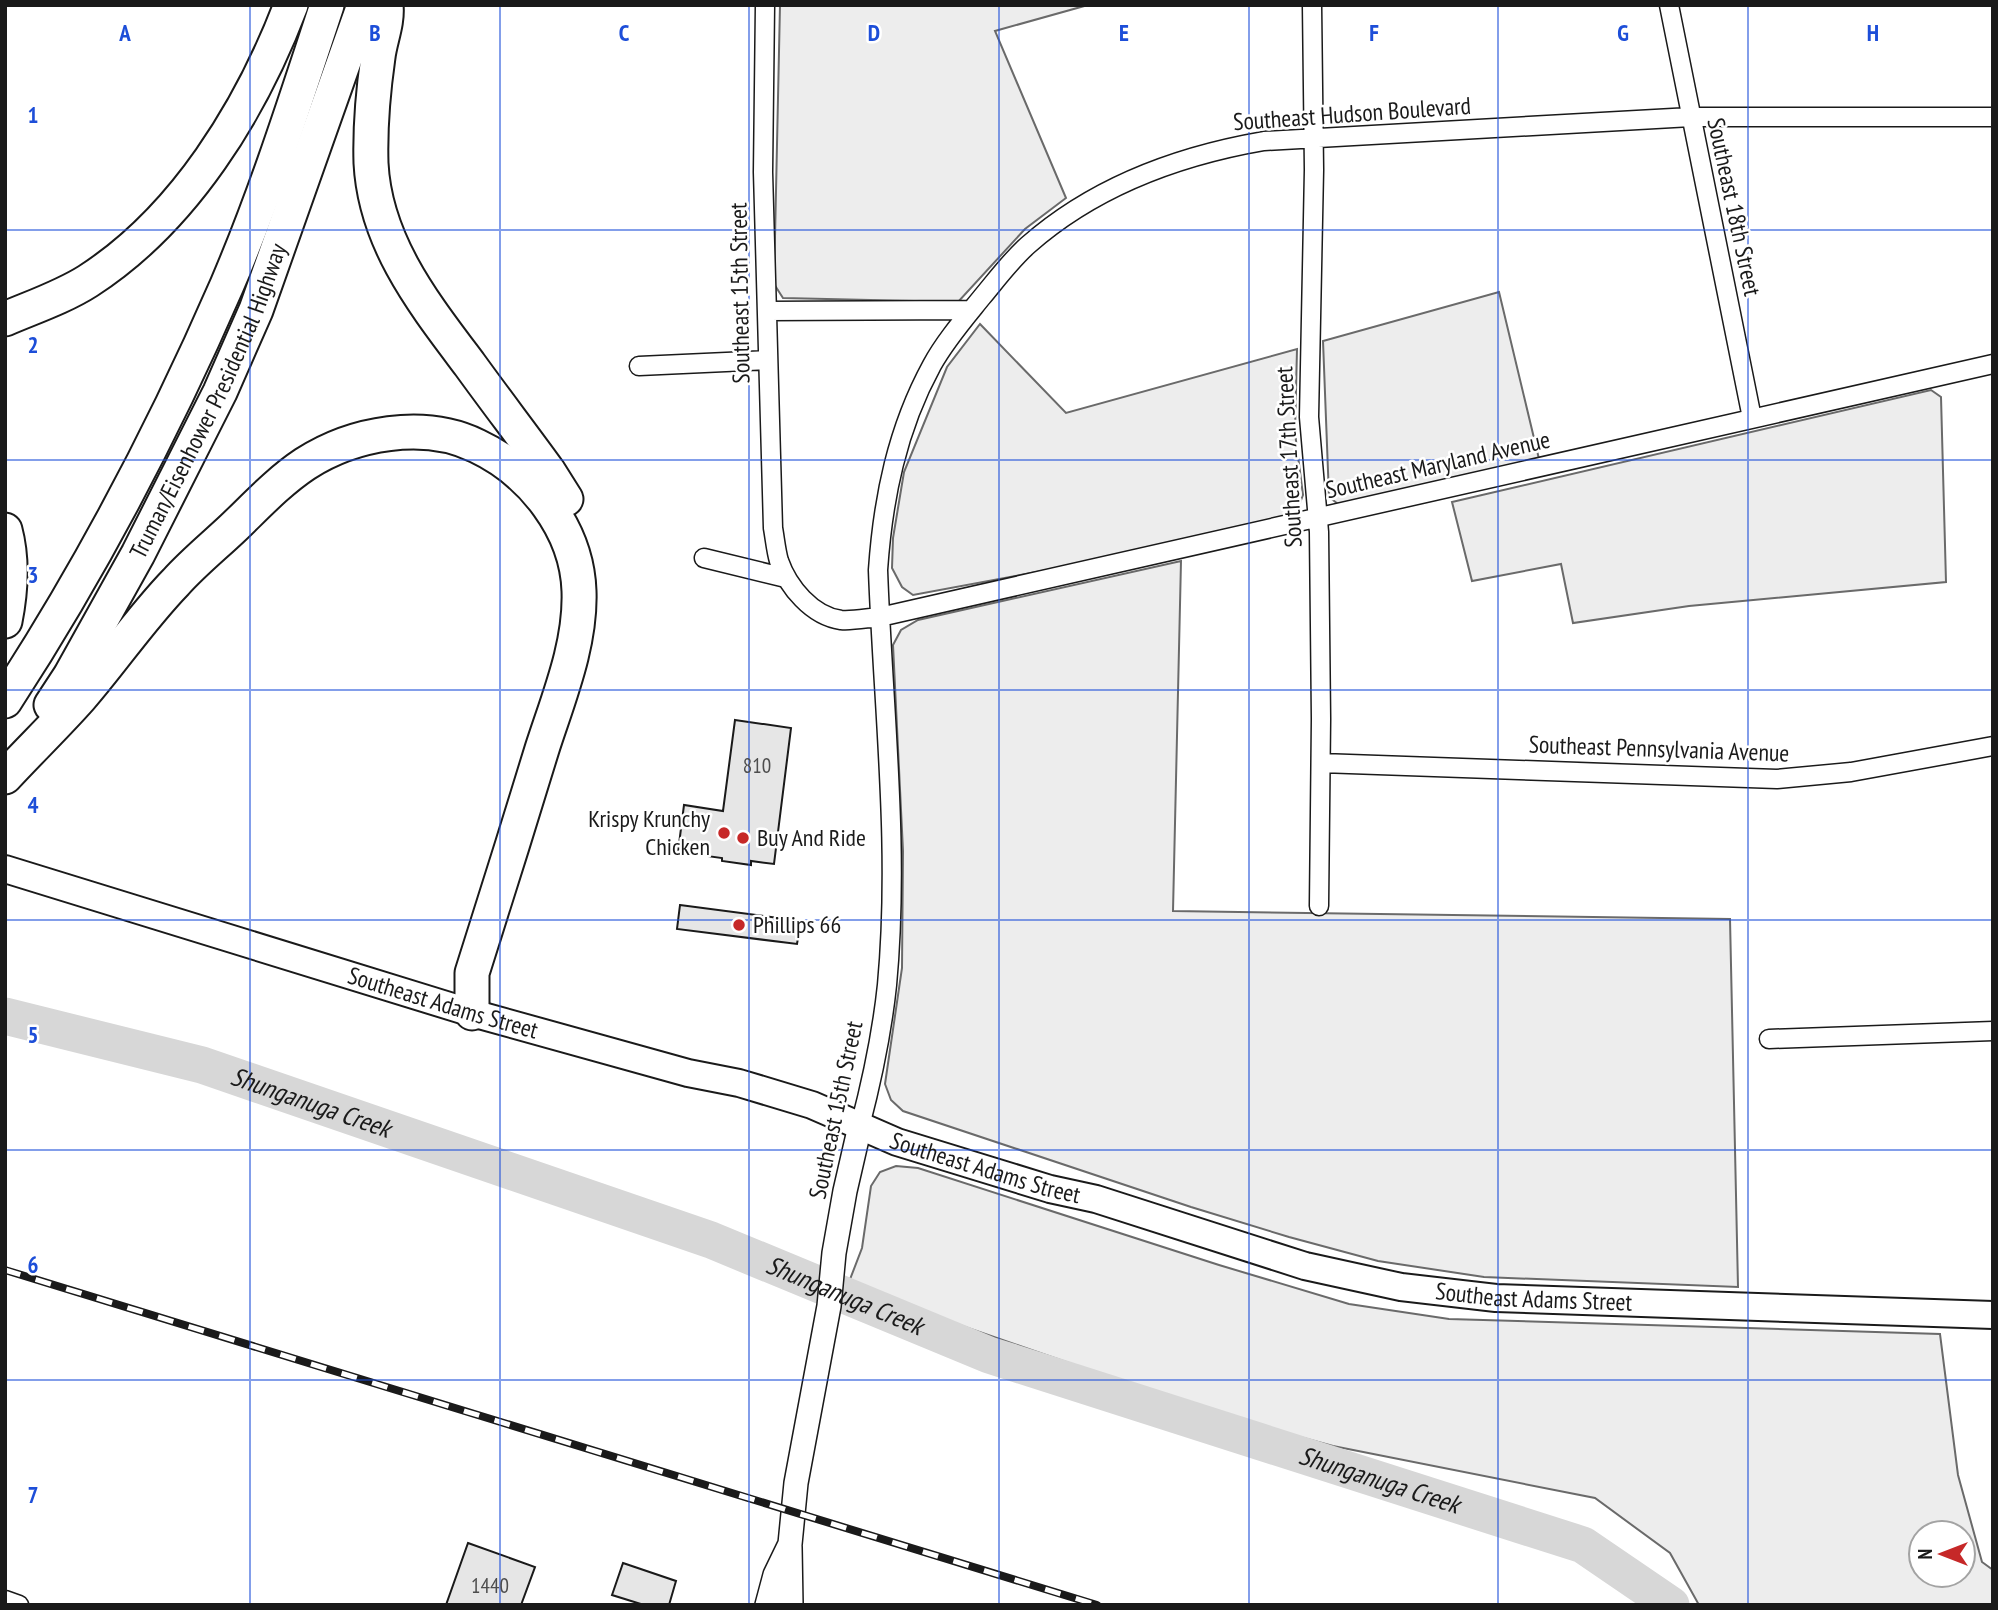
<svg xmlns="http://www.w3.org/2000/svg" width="1998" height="1610" font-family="'PT Sans Narrow',sans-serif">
	<rect width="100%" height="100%" fill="#fff"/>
	<!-- built -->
	<path fill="#ededed" stroke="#6a6a6a" stroke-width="2" fill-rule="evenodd" d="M780,5H1088L995,31L1066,198L1025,229L958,302L783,298L774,284Z
		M1499,292L1539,459L1338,504L1329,497L1323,341Z
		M980,324L1066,413L1297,349L1295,433L1303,495L1297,511L1284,526L913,595L902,587L892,568L893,538L904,472L947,367Z
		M1931,390L1941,397L1946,582L1689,606L1573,623L1561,564L1472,581L1452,502Z
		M1181,561L1173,911L1730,919L1738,1287L1484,1277L1378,1261L1289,1237L1191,1207L903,1111L891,1100L885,1084L902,968L903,851L893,645L901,630L918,620Z
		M896,1166L918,1168L1219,1265L1349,1304L1449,1319L1940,1334L1958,1475L1982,1562L1993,1570V1605H1699L1670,1553L1595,1498L1333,1446L1219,1415L945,1320L849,1282L862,1248L871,1186L880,1172ZM1963,1533V1575H1921V1533Z"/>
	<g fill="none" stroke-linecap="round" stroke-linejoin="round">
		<!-- river -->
		<path stroke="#d7d7d7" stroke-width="37" id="s1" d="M5,1016L202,1065L711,1240L989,1355L1583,1545L1671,1605"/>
	</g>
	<!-- building -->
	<path fill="#e6e6e6" stroke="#1a1a1a" stroke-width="2" d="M735,720L791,728L774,864L751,861V865L722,861V858L678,852L684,805L723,811Z
		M680,905L801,921L797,944L677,929Z
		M468,1543L535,1567L521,1605H446Z
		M623,1563L676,1581L669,1605H644L612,1595Z"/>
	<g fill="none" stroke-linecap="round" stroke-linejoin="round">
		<defs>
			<path id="minor" d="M765,5L763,172L773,528C775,539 776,551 779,561C788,587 812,616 841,620C853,621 867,618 880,617L1993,364
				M1312,5L1314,170L1309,417L1319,532L1321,719L1319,906
				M1669,5L1752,418
				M767,311L971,310
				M639,366L768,360
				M704,558L786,578
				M1321,763L1777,779L1851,772L1993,746
				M1769,1039L1993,1031
				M860,1126C872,1080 882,1033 887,985C900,847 883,708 878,570C883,498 897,429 932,365C945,341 965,318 982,297C997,279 1011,260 1028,245C1095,186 1177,156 1264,141L1691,117H1993
				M5,1600L19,1605"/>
			<path id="tertiary" d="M790,1547L791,1605
				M767,1605L775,1575L790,1544L796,1483L829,1306L834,1253L845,1191L860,1126"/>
			<g id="secondary">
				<path id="s2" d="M5,869L472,1013L688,1073L739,1083L812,1105L897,1142L1050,1189L1096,1199L1305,1266L1401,1287L1496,1298L1993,1315"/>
			</g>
			<g id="motorway">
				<path d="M386,5C388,23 380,40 378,57C373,92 370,129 371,163C375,243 425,305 470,365C496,401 523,436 549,472L566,499"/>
				<path d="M5,319C33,307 63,297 88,281C184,219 251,110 291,5"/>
				<path d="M5,530C13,560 11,591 5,621"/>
				<path d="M5,701C91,569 164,430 227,285C266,194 296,99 327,5"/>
				<path id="s3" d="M51,705L70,676L138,554L220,392L256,310L364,5"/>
				<path d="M5,777C30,750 56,725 80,698C113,660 141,618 176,582C193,563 214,546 233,528C256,506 278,482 305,464C353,433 424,420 477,446C532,472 577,529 579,591C581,645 558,699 542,749C519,824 496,898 472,973V1013"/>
			</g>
		</defs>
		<!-- minor casing -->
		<use href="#minor" stroke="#1a1a1a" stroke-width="21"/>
		<!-- tertiary casing -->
		<use href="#tertiary" stroke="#1a1a1a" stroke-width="26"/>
		<!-- secondary casing -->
		<use href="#secondary" stroke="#1a1a1a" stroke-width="30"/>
		<!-- motorway casing -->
		<use href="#motorway" stroke="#1a1a1a" stroke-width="37"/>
		<!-- minor -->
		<use href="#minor" stroke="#fff" stroke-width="18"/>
		<!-- tertiary -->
		<use href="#tertiary" stroke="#fff" stroke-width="23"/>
		<!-- secondary -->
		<use href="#secondary" stroke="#fff" stroke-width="26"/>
		<!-- motorway -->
		<use href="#motorway" stroke="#fff" stroke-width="33"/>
		<defs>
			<path id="rail" d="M5,1270L1097,1605"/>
		</defs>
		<!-- rail casing -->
		<use href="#rail" stroke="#1a1a1a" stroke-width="8"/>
		<!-- rail -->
		<use href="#rail" stroke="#fff" stroke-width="5" stroke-dasharray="16" stroke-linecap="butt"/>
	</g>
	<!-- grid -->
	<path fill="none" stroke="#1d4ed8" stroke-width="2" stroke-opacity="0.55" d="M250,5V1605M500,5V1605M749,5V1605M999,5V1605M1249,5V1605M1498,5V1605M1748,5V1605M5,230H1993M5,460H1993M5,690H1993M5,920H1993M5,1150H1993M5,1380H1993"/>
	<!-- markers -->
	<g fill="#c62828" stroke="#fff" stroke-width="2.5">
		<circle cx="724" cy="833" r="7"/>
		<circle cx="743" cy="838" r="7"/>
		<circle cx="739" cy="925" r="7"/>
	</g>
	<g text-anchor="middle" stroke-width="5" stroke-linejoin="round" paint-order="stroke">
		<!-- number labels -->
		<g font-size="21" fill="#4d4d4d">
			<text x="757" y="773">810</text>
			<text x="490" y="1593">1440</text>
		</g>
		<!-- street labels -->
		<g font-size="24" fill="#1a1a1a" stroke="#fff">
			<text transform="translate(1352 114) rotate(-4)" y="8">Southeast Hudson Boulevard</text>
			<text transform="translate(1734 207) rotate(78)" y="8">Southeast 18th Street</text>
			<text transform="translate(740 293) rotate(-91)" y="8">Southeast 15th Street</text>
			<text dy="8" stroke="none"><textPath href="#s3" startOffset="343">Truman/Eisenhower Presidential Highway</textPath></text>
			<text transform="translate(1289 457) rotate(-93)" y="8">Southeast 17th Street</text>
			<text transform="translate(1438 465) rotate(-13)" y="8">Southeast Maryland Avenue</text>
			<text transform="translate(1659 749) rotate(2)" y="8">Southeast Pennsylvania Avenue</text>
			<text dy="8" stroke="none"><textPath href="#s2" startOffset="458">Southeast Adams Street</textPath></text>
			<text transform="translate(836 1110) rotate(-78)" y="8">Southeast 15th Street</text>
			<text dy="8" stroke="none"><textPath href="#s2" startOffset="1026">Southeast Adams Street</textPath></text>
			<text dy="8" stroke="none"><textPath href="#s2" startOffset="1592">Southeast Adams Street</textPath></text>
		</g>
		<!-- poi labels -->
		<g font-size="24" fill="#1a1a1a" stroke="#fff" text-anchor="start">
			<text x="710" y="827" text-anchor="end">Krispy Krunchy<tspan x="710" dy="28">Chicken</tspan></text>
			<text x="757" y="846">Buy And Ride</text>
			<text x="753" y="933">Phillips 66</text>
		</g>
		<!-- water labels -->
		<g font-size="26" font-style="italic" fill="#1a1a1a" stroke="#fff">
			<text dy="9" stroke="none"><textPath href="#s1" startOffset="318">Shunganuga Creek</textPath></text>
			<text dy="9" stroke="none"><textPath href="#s1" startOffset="886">Shunganuga Creek</textPath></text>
			<text dy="9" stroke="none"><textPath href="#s1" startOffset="1452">Shunganuga Creek</textPath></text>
		</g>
	</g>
	<g font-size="23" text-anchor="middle" font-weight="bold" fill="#1d4ed8" stroke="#fff" stroke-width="5" stroke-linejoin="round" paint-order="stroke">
		<text x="125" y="41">A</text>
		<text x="375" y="41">B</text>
		<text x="624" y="41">C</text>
		<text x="874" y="41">D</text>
		<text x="1124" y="41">E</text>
		<text x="1374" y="41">F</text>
		<text x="1623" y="41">G</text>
		<text x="1873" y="41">H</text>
		<text x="33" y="123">1</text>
		<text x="33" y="353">2</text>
		<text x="33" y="583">3</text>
		<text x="33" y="813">4</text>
		<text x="33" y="1043">5</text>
		<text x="33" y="1273">6</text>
		<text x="33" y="1503">7</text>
	</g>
	<!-- border -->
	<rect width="1998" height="1610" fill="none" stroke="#1a1a1a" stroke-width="14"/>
	<!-- north arrow -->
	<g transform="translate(1942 1554) rotate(270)"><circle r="33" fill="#ffffff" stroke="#a3a3a3" stroke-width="2"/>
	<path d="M0-5L12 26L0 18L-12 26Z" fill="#c62828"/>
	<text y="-10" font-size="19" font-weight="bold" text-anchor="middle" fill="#1a1a1a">N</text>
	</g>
</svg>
